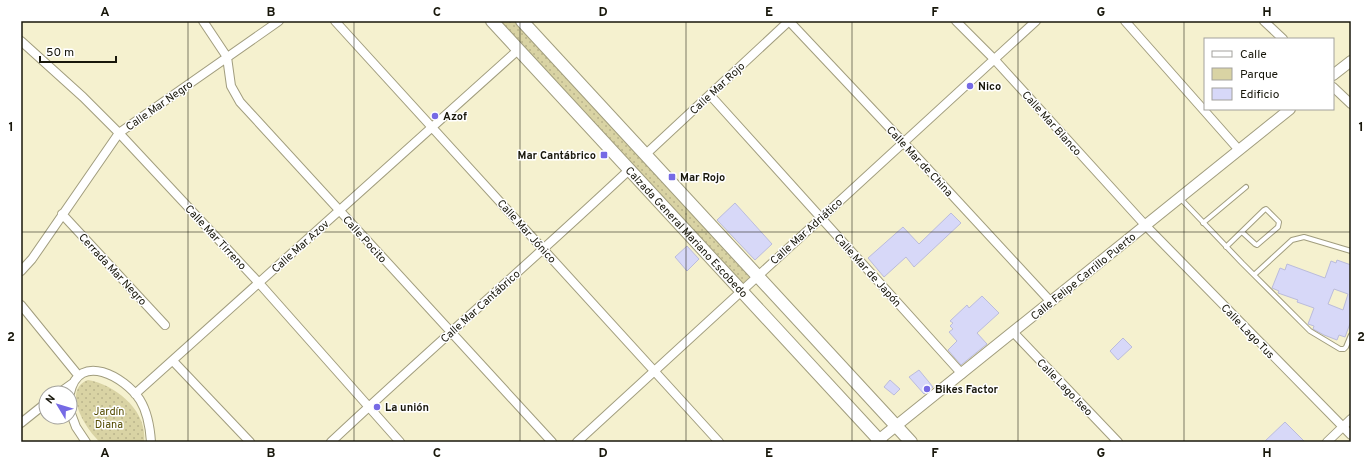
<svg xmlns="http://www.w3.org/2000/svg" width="1372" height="463" font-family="Overpass,sans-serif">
	<defs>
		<pattern id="green-dots" width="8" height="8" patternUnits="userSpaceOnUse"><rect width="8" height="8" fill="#d9d3a4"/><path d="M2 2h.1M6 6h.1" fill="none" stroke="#bab48c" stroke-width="1.8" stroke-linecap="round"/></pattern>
	</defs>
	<rect width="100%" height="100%" fill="#f5f1cf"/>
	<!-- green -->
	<path fill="url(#green-dots)" d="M496,21H515L752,275L741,286Z
		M88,380C116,385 148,411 144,442H100C86,430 61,390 88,380Z"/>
	<!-- building -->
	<path fill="#d7d8f8" stroke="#bbbcdb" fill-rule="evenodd" d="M735,203L772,244L755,260L717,220Z
		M951,213L961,223L914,267L906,257L884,277L868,258L903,227L919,244Z
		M687,246L699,259L687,271L675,257Z
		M1337,260L1351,265V321L1345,337L1339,335L1337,340L1324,335L1313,329L1314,326L1308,324L1314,308L1297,302L1298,300L1278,293L1279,291L1272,288L1280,268L1285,270L1287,264L1325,278L1331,261L1336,263ZM1334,289L1348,294L1343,310L1328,304Z
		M982,296L999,313L977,333L987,344L961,365L948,350L957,341L949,332L953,329L950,326L953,323L950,321L967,305L969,308Z
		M1123,338L1132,347L1118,360L1110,351Z
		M919,370L933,387L924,394L909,377Z
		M890,380L900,389L894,395L884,387Z
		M1285,422L1305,442H1264Z"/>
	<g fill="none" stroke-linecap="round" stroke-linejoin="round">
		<defs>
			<path id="service" d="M1180,198L1242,263L1310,331L1340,349H1344L1346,347L1351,335
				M1203,223L1246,187
				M1226,247L1264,210L1266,209L1279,222L1278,227L1257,245L1255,244L1242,232
				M1254,275L1292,240L1304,237L1351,251"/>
			<path id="minor" d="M203,21L227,57L231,86L240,102L552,442
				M335,21L719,442
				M789,21L903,142L1051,302
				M956,21L994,59L1146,226L1351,435
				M1125,21L1239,150
				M1264,21L1283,39
				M21,41L83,97L119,133L259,283L400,442
				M1333,87L1351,104
				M710,95L962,374
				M646,154L789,21
				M62,214L165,325
				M21,271L32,259L119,133L279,21
				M21,305L78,375
				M1013,332L1118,442
				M173,361L250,442
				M59,393L73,383
				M70,393C79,351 125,377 140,400C148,413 150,427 151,442
				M135,394L518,50
				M70,411L76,427L86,442
				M21,423L46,403
				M331,442C429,350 531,262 629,170
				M577,442L1036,21
				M1327,442L1351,419"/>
			<path id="tertiary" d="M1333,75L1351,61
				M876,442L1290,109"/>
			<g id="secondary">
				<path id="s1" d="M492,21L881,442"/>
				<path d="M522,21L911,442"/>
			</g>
		</defs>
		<!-- service casing -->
		<use href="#service" stroke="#a19d7e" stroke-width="6"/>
		<!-- minor casing -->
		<use href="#minor" stroke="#a19d7e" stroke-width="10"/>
		<!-- tertiary casing -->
		<use href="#tertiary" stroke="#a19d7e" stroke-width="12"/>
		<!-- secondary casing -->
		<use href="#secondary" stroke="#a19d7e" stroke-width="14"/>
		<!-- service -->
		<use href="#service" stroke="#fff" stroke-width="4"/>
		<!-- minor -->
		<use href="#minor" stroke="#fff" stroke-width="8"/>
		<!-- tertiary -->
		<use href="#tertiary" stroke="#fff" stroke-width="10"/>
		<!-- secondary -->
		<use href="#secondary" stroke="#fff" stroke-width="12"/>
	</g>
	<!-- grid -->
	<path fill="none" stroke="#18170b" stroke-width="1" stroke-opacity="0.55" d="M188,21V442M354,21V442M520,21V442M686,21V442M852,21V442M1018,21V442M1184,21V442M21,232H1351"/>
	<!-- markers -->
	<g fill="#766ae5" stroke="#fff" stroke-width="1.5">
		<circle cx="970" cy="86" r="4"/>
		<circle cx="435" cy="116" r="4"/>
		<rect x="600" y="151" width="8" height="8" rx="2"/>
		<rect x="668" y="173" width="8" height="8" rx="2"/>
		<circle cx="927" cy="389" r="4"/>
		<circle cx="377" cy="407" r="4"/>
	</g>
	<g text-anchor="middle" stroke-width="3" stroke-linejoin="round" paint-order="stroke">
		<!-- poi labels -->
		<g font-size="11" font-weight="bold" fill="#18170b" stroke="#fff" text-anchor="start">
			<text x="978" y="90">Nico</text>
			<text x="443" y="120">Azof</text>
			<text x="596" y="159" text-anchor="end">Mar Cantábrico</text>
			<text x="680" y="181">Mar Rojo</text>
			<text x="935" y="393">Bikes Factor</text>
			<text x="385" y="411">La unión</text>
		</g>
		<!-- street labels -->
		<g font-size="11" fill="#18170b" stroke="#fff">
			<text transform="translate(717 88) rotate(-43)" y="4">Calle Mar Rojo</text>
			<text transform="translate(159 105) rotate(-35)" y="4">Calle Mar Negro</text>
			<text transform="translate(1052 123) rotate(48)" y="4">Calle Mar Blanco</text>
			<text transform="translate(920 161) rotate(47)" y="4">Calle Mar de China</text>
			<text transform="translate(527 231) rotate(48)" y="4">Calle Mar Jónico</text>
			<text transform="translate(806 231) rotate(-42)" y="4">Calle Mar Adriático</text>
			<text dy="4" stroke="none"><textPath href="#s1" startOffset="287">Calzada General Mariano Escobedo</textPath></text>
			<text transform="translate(216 237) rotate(47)" y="4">Calle Mar Tirreno</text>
			<text transform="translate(365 239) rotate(48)" y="4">Calle Pocito</text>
			<text transform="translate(300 246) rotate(-42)" y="4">Calle Mar Azov</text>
			<text transform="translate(113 269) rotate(47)" y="4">Cerrada Mar Negro</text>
			<text transform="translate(868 270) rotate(48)" y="4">Calle Mar de Japón</text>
			<text transform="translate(1083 276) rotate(-39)" y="4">Calle Felipe Carrillo Puerto</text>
			<text transform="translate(480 306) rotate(-42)" y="4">Calle Mar Cantábrico</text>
			<text transform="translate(1248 331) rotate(46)" y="4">Calle Lago Tus</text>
			<text transform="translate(1065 387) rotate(46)" y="4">Calle Lago Iseo</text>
		</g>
		<!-- park labels -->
		<g font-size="11" fill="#544b00" stroke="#fff">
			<text x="109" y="415">Jardín<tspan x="109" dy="13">Diana</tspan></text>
		</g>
	</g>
	<!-- border -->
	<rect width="1372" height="463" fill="none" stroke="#ffffff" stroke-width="44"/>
	<!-- legend -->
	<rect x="1204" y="38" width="130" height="72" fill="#ffffff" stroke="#a3a29d"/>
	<rect x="1212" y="51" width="20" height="6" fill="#ffffff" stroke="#a3a29d"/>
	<text x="1240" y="58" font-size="12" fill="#18170b">Calle</text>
	<rect x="1212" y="68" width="20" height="12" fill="#d9d3a4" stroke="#a3a29d"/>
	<text x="1240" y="78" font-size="12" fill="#18170b">Parque</text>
	<rect x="1212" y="88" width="20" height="12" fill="#d7d8f8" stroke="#a3a29d"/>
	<text x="1240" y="98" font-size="12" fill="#18170b">Edificio</text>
	<!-- north arrow -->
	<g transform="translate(58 405) rotate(308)"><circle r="19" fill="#ffffff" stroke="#a3a29d"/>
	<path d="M0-3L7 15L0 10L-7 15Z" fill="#766ae5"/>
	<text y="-6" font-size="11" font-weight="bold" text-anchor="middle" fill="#18170b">N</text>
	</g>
	<!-- scale -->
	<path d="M40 56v6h76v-6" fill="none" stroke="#18170b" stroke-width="2"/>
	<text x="46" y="56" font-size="12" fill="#18170b" stroke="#ffffff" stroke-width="3" paint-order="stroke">50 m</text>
	<rect x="22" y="22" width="1328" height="419" fill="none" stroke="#18170b" stroke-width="1.5"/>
	<g font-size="13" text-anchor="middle" font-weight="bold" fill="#18170b">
		<text x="105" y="16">A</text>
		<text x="271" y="16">B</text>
		<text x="437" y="16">C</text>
		<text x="603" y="16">D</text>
		<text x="769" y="16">E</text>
		<text x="935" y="16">F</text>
		<text x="1101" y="16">G</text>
		<text x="1267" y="16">H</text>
		<text x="11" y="131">1</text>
		<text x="1361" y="131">1</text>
		<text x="11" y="341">2</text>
		<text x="1361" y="341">2</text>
		<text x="105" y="457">A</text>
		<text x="271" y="457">B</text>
		<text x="437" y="457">C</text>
		<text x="603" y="457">D</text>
		<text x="769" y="457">E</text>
		<text x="935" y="457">F</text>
		<text x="1101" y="457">G</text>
		<text x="1267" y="457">H</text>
	</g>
</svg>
